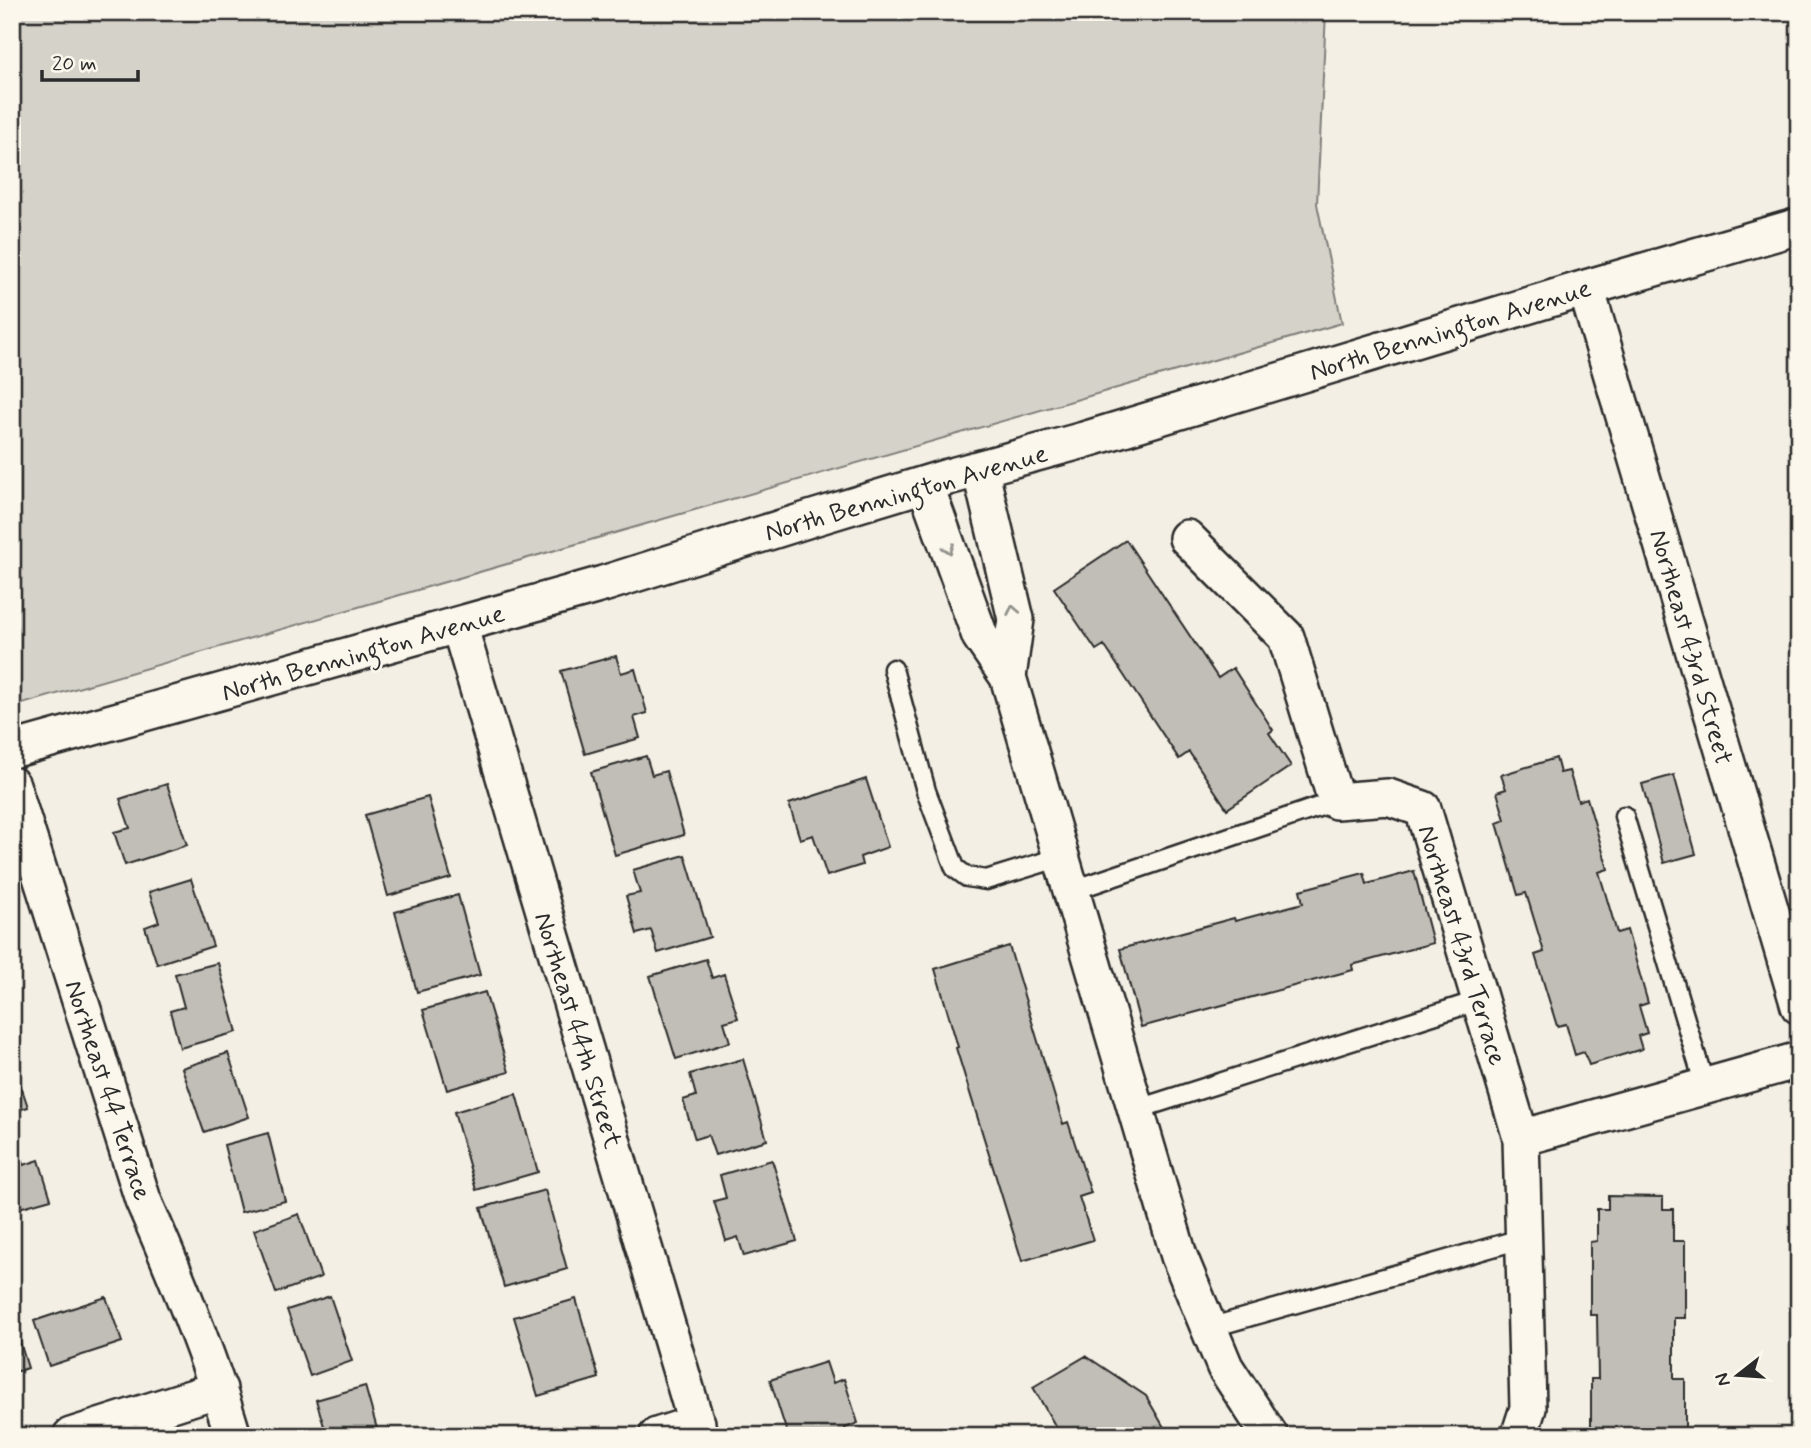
<svg xmlns="http://www.w3.org/2000/svg" width="1811" height="1448" font-family="Mynerve,sans-serif">
	<rect width="100%" height="100%" fill="#f3efe4"/>
	<filter id="ink" filterUnits="userSpaceOnUse"><feTurbulence type="fractalNoise" baseFrequency=".0143" numOctaves="2"/><feDisplacementMap in="SourceGraphic" scale="14" xChannelSelector="R" yChannelSelector="G"/><feConvolveMatrix kernelMatrix="1 2 1 2 8 2 1 2 1" color-interpolation-filters="sRGB"/></filter>
	<g filter="url(#ink)">
		<!-- green -->
		<path fill="#d5d2c9" stroke="#807e7a" stroke-width="2" d="M12,12H1326L1317,204L1342,323L12,707Z"/>
		<!-- building -->
		<path fill="#c0beb6" stroke="#2b2b2b" stroke-width="2" d="M1126,540L1218,678L1233,668L1273,730L1269,733L1291,766L1227,809L1189,752L1179,759L1104,645L1096,650L1054,588Z
			M616,656L621,673L635,669L647,713L634,717L640,738L585,754L561,671Z
			M646,756L652,775L666,771L684,835L615,855L591,772Z
			M1556,758L1560,773L1569,771L1578,801L1587,798L1608,869L1599,872L1617,933L1627,930L1648,1003L1639,1006L1647,1033L1638,1036L1642,1049L1589,1065L1584,1052L1575,1055L1566,1024L1557,1026L1535,955L1544,952L1526,893L1518,895L1497,823L1505,820L1497,792L1506,789L1501,775Z
			M1674,775L1696,854L1664,863L1642,784Z
			M866,779L888,847L860,857L862,865L827,876L813,835L800,839L789,804Z
			M167,784L187,845L125,865L114,832L130,828L120,799Z
			M428,797L451,878L388,896L365,815Z
			M685,855L710,937L658,953L651,930L637,934L626,896L640,893L633,870Z
			M1414,871L1433,943L1352,965L1353,970L1141,1027L1120,949L1234,918L1235,921L1303,903L1300,890L1364,873L1367,884Z
			M191,879L213,946L157,964L145,927L159,922L149,892Z
			M458,895L480,975L417,992L395,912Z
			M1009,946L1063,1124L1068,1122L1091,1193L1079,1197L1093,1240L1022,1261L956,1048L958,1047L935,969Z
			M706,959L712,978L724,974L738,1018L724,1022L730,1042L676,1059L650,976Z
			M218,963L237,1032L180,1048L170,1011L184,1007L175,974Z
			M485,992L509,1072L447,1090L423,1010Z
			M228,1053L249,1117L204,1132L182,1068Z
			M12,1059L28,1107L12,1112Z
			M743,1059L767,1140L715,1155L708,1135L695,1139L683,1100L696,1096L690,1074Z
			M516,1094L538,1172L476,1190L454,1112Z
			M15,1133L24,1165L39,1160L51,1199L12,1210V1134Z
			M268,1133L285,1201L241,1212L224,1145Z
			M772,1160L797,1241L744,1256L738,1237L726,1241L714,1201L726,1198L720,1175Z
			M545,1190L567,1269L504,1287L481,1208Z
			M1608,1196L1663,1197V1209H1673V1241H1685V1318H1674V1379H1685V1436H1591V1379H1598L1597,1315H1590V1242L1597,1241V1209H1608Z
			M299,1214L321,1277L276,1293L254,1230Z
			M330,1296L352,1361L310,1376L287,1310Z
			M106,1297L122,1342L49,1366L34,1321Z
			M576,1299L599,1378L538,1396L514,1317Z
			M12,1326H15L28,1368L12,1373Z
			M1086,1356L1146,1396L1169,1436H1061L1033,1387Z
			M826,1362L833,1383L844,1379L858,1423L845,1428L847,1436H788L770,1380Z
			M365,1386L379,1436H327L316,1400Z"/>
		<g fill="none" stroke-linecap="round" stroke-linejoin="round">
			<defs>
				<path id="lane" d="M893,669L926,791L955,868L967,877L986,880L1061,857
					M1624,816L1705,1086
					M1071,891L1336,801
					M1135,1110L1480,1000
					M1209,1328L1524,1238"/>
				<path id="street" d="M1586,288L1799,1006
					M980,469L1016,619L1008,677
					M925,484L980,636L1008,677L1179,1256L1225,1367L1270,1436
					M1187,538L1286,637L1336,801L1388,797L1423,809L1521,1138L1528,1408L1519,1436
					M459,625L700,1436
					M12,750L603,584L813,518L948,477L1084,440L1586,288L1799,226
					M12,785L143,1200C177,1277 209,1355 233,1436
					M1521,1138L1799,1060
					M71,1436L219,1389
					M657,1436L697,1423"/>
			</defs>
			<!-- lane casing -->
			<use href="#lane" stroke="#2b2b2b" stroke-width="23"/>
			<!-- street casing -->
			<use href="#street" stroke="#2b2b2b" stroke-width="40"/>
			<!-- lane -->
			<use href="#lane" stroke="#fbf7ec" stroke-width="18"/>
			<!-- street -->
			<use href="#street" stroke="#fbf7ec" stroke-width="35"/>
		</g>
		<!-- one-way arrows -->
		<defs><path id="oneway-chevron" d="M-2-3.5L2.5 0L-2 3.5" fill="none" stroke-width="1.6" stroke-linecap="round" stroke-linejoin="round" transform="scale(1.75)"/></defs>
		<g stroke="#93918c">
			<use href="#oneway-chevron" transform="translate(949 549) rotate(70)"/>
			<use href="#oneway-chevron" transform="translate(1013 610) rotate(-101)"/>
		</g>
	</g>
	<g text-anchor="middle" stroke-width="5" stroke-linejoin="round" paint-order="stroke">
		<!-- street labels -->
		<g font-size="26" fill="#2b2b2b" stroke="#fbf7ec">
			<text transform="translate(1450 329) rotate(-17)" y="9">North Bennington Avenue</text>
			<text transform="translate(906 492) rotate(-16)" y="9">North Bennington Avenue</text>
			<text transform="translate(1692 647) rotate(74)" y="9">Northeast 43rd Street</text>
			<text transform="translate(363 652) rotate(-16)" y="9">North Bennington Avenue</text>
			<text transform="translate(1463 945) rotate(73)" y="9">Northeast 43rd Terrace</text>
			<text transform="translate(579 1030) rotate(73)" y="9">Northeast 44th Street</text>
			<text transform="translate(109 1090) rotate(72)" y="9">Northeast 44 Terrace</text>
		</g>
	</g>
	<!-- margin -->
	<rect width="1811" height="1448" fill="none" stroke="#fbf7ec" stroke-width="42"/>
	<rect x="21" y="21" width="1769" height="1406" fill="none" stroke="#2b2b2b" stroke-width="2.5" filter="url(#ink)"/>
	<!-- north arrow -->
	<g transform="translate(1738 1375) rotate(253)" stroke="#fbf7ec" stroke-width="5" paint-order="stroke">
	<path d="M0-5L12 26L0 18L-12 26Z" fill="#2b2b2b"/>
	<text y="-10" font-size="19" font-weight="bold" text-anchor="middle" fill="#2b2b2b">N</text>
	</g>
	<!-- scale -->
	<path d="M42 70v10h96v-10" fill="none" stroke="#2b2b2b" stroke-width="3.5"/>
	<text x="52" y="70" font-size="21" fill="#2b2b2b" stroke="#fbf7ec" stroke-width="5" paint-order="stroke">20 m</text>
</svg>
